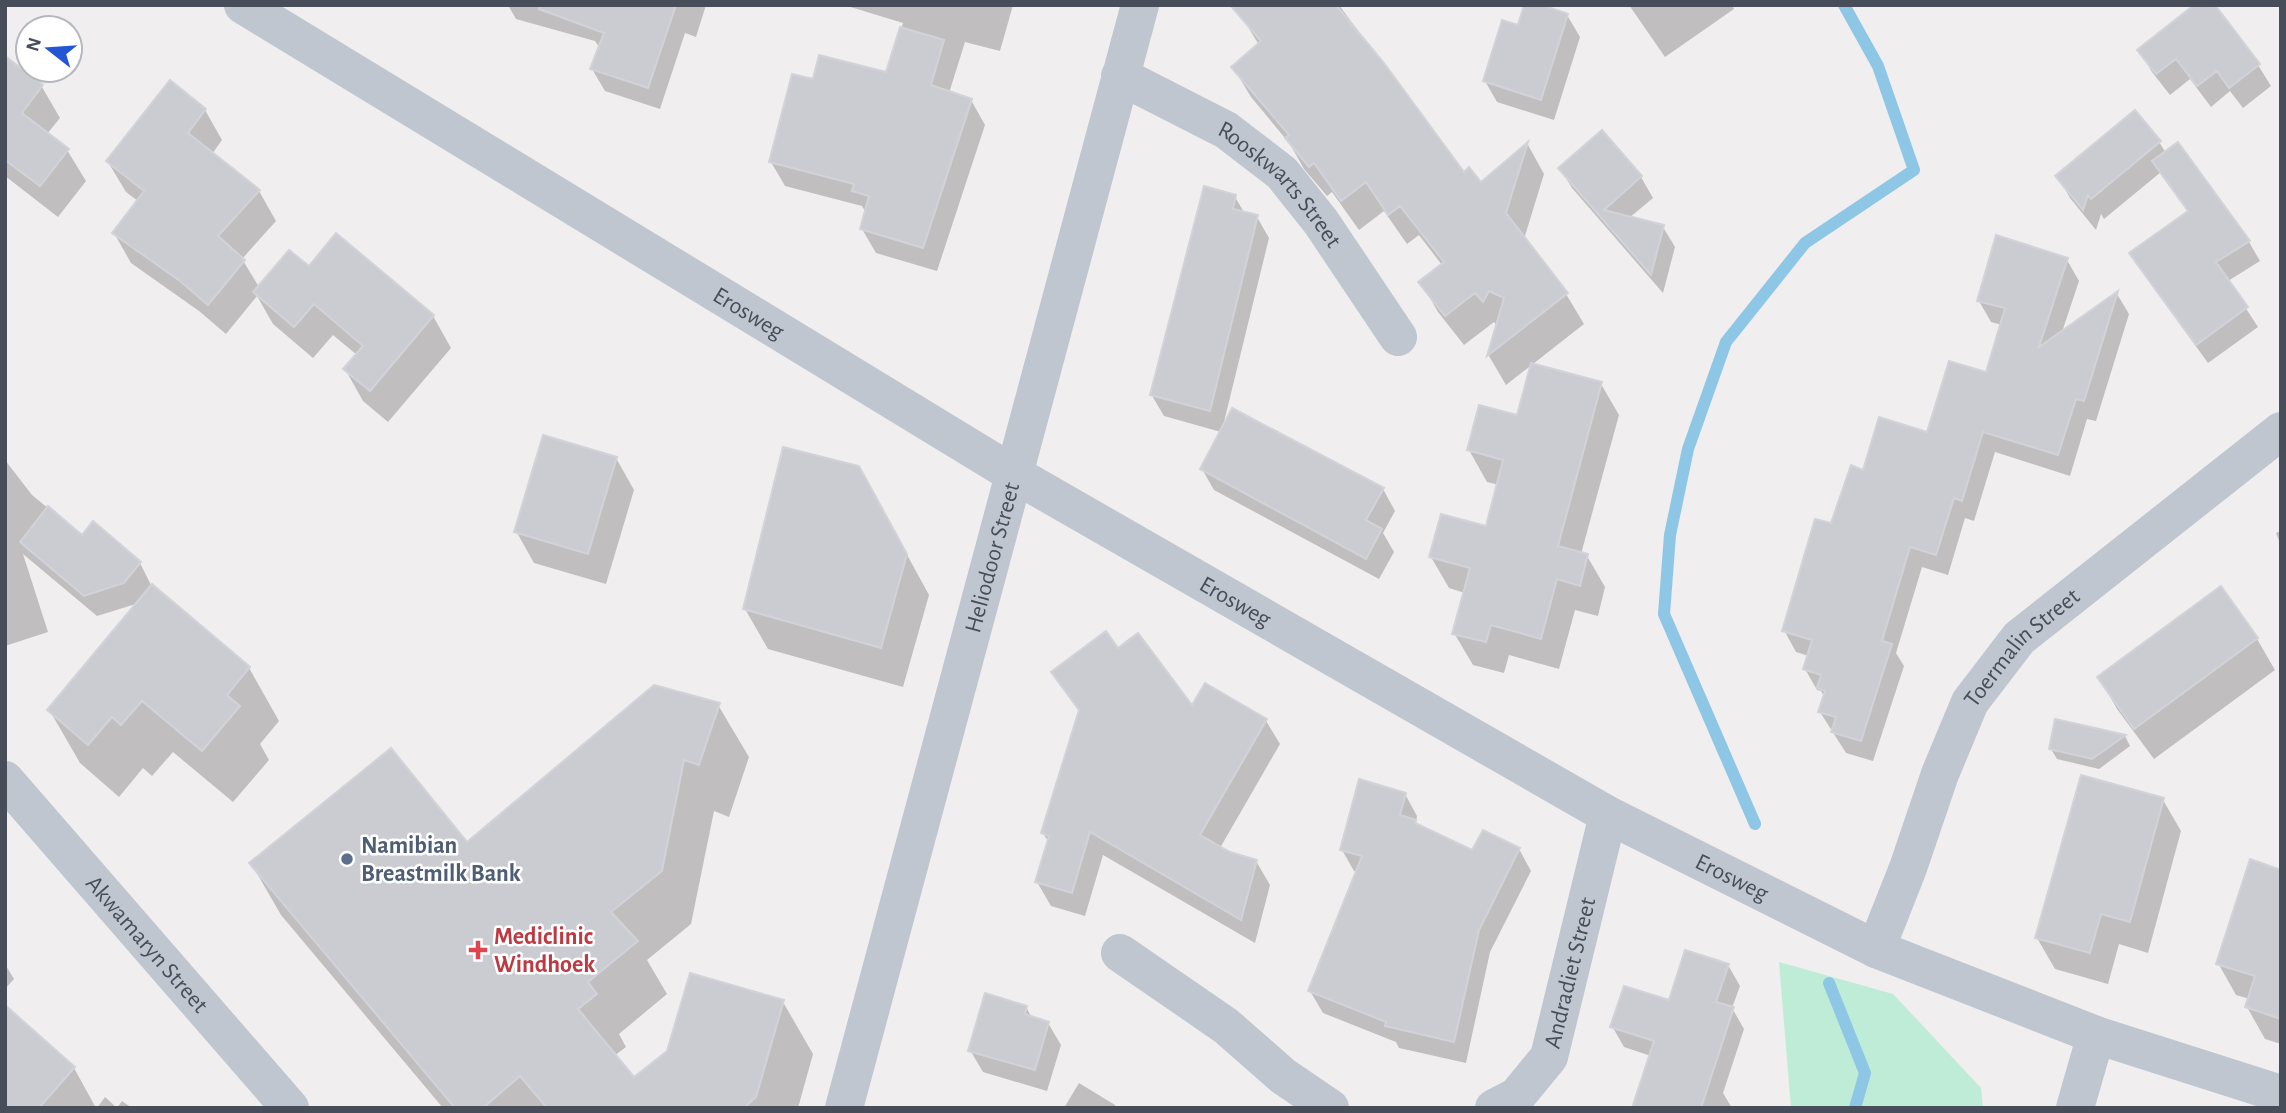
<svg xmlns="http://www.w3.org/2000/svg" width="2286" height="1113" font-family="'Alegreya Sans',sans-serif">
	<rect width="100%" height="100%" fill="#f0eeee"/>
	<!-- green -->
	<path fill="#bfecd7" d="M1779,962L1893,994L1981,1088L1983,1108H1791Z"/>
	<!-- shadow -->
	<path fill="#0003" d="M508,5H706L696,37L685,33L660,109L605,91L592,69L599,47L595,41L516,19Z
		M844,5H1013L1000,51L965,42L949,93L971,100L985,125L937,271L876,253L862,229L866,213L862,206L785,186L771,162L814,81L887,74L903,23Z
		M1256,5H1339L1463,174L1481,185L1528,145L1544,174L1524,239L1566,294L1584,324L1506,385L1489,356L1497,326L1494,322L1464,345L1438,312L1421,282L1442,265L1419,235L1407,244L1384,211L1359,230L1332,192L1327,196L1304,169L1290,144L1251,97L1233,67L1259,45L1242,17Z
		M1629,5H1732L1734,9L1665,57Z
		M1567,15L1580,37L1554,120L1497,102L1485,81L1519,27Z
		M2139,50L2258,65L2271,86L2243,108L2230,91L2211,107L2190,79L2170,95L2152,72Z
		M5,58L42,87L60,118L47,134L67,150L86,181L58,217L5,176Z
		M205,110L222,140L212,154L259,191L276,221L242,259L259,287L309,269L433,316L451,348L388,422L363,401L345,369L357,355L333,335L313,358L273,324L257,296L226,334L199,311L131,263L114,233L138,201L126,192L108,162Z
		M1602,132L1641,177L1653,198L1629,218L1663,227L1675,247L1663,293L1572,188L1560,168Z
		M2159,142L2166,153L2178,144L2249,242L2260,261L2228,281L2258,327L2208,363L2143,273L2131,253L2189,213L2161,172L2104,219L2101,214L2096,230L2070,198L2058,177Z
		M1235,197L1245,214L1257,217L1269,238L1223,426L1383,489L1395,511L1383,533L1394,552L1379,579L1214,490L1202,469L1221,432L1164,416L1151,394Z
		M2067,260L2079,281L2062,332L2117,294L2129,314L2096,421L2087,419L2070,476L1995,452L1974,521L1965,518L1948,575L1922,567L1896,653L1904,666L1873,761L1846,753L1820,712L1825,698L1821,691L1817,690L1805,669L1809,656L1796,652L1784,630L1833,525L1864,473L1929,434L1987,374L2002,325L1991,322L1979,301Z
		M1601,384L1619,415L1581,554L1587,556L1605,587L1598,616L1575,610L1559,669L1509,655L1504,673L1473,665L1454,633L1465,593L1449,588L1431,557L1487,528L1499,485L1487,482L1469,450L1518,417Z
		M616,458L634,490L606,584L534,563L516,531Z
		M5,460L32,495L83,537L140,563L151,585L249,668L279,721L260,744L269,760L233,802L173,752L152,776L143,768L119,797L80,763L50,711L139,603L97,616L23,554L48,632L5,646Z
		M882,509L929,595L903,687L768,649L745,609Z
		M2281,531V546L2276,533Z
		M2257,639L2275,670L2154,759L2117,709L2099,677Z
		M1118,650L1192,709L1206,685L1266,721L1280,744L1220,848L1256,861L1270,885L1255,943L1103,855L1085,916L1051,906L1037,882L1049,843L1043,833L1080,713L1053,672Z
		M718,705L749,757L729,817L714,811L691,924L647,960L667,994L619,1034L626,1047L614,1056L634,1080L783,1002L813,1054L798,1108H443L281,915L251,863L467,845Z
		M2057,721L2125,736L2130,746L2099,769L2057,759L2051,749Z
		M1405,794L1417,816L1416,822L1418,826L1473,852L1519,849L1531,871L1490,952L1466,1063L1399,1048L1396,1042L1323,1013L1310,991L1358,872L1354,871L1342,850Z
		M2163,800L2181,831L2148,953L2119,944L2108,984L2055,969L2037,938Z
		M2281,871V1044L2265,1039L2247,1007L2250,999L2236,995L2218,963Z
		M5,964L14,979L5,989Z
		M1728,965L1740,986L1732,1008L1744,1029L1723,1093L1732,1108H1634L1651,1056L1624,1047L1612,1026L1670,1002Z
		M1026,1007L1032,1018L1048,1023L1061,1045L1047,1091L983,1072L970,1050Z
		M74,1068L96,1108H5Z
		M1079,1083L1115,1105L1116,1108H1064Z
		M105,1097L117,1108L122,1101L132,1108H97Z"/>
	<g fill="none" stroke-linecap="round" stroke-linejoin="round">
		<!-- stream -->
		<path stroke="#8ec6e6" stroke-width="12" d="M1755,824L1664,614L1670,535L1688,449L1726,342L1805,243L1914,170L1878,66L1844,5
			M1829,983L1865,1073L1855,1108"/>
	</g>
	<!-- building -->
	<path fill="#cbccd2" stroke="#d2d3d9" stroke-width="2" d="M540,5H676L648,88L590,69L604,33L539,9Z
		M1230,5H1336L1384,63L1464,172L1469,167L1481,182L1528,142L1506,213L1568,293L1487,356L1504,298L1489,291L1483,302L1475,293L1445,316L1418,282L1444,262L1400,206L1388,215L1366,182L1341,201L1314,163L1309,167L1285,138L1289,135L1231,67L1261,41Z
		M1524,5H1542L1568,14L1541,100L1483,81L1502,20L1518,25Z
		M2194,5H2215L2260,64L2229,88L2217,71L2197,86L2176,59L2156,74L2137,50Z
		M900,27L944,40L931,85L972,99L923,248L860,229L869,196L852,191L854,184L769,162L792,74L813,79L819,55L886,72Z
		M5,56L43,85L22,113L69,149L40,186L5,160Z
		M170,80L206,109L188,133L260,190L218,236L245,260L208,305L180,281L112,233L144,191L106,161Z
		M2135,110L2161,141L2091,199L2088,195L2083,210L2055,176Z
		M1602,130L1642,176L1604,210L1664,225L1651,275L1558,168Z
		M2178,142L2250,241L2216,262L2248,307L2196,345L2129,253L2188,211L2152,161Z
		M1204,186L1236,195L1233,209L1258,215L1210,411L1150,395Z
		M336,233L434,315L370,391L343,369L363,346L314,304L294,327L253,292L289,250L309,266Z
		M1996,235L2068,258L2039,347L2118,291L2084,401L2076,399L2058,455L1983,432L1962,501L1954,498L1936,555L1910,547L1882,641L1892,644L1861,741L1831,732L1836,717L1818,712L1825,691L1817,688L1821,675L1803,669L1812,640L1782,631L1815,519L1831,523L1851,465L1863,470L1879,417L1927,432L1949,361L1986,372L2005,308L1977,301Z
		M1531,363L1602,382L1558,546L1588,554L1580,586L1557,579L1541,639L1491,625L1486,642L1452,634L1470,568L1429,557L1441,514L1486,526L1503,460L1467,450L1479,405L1517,415Z
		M1232,408L1384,488L1366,520L1382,529L1366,559L1200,469Z
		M543,435L617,457L588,554L514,532Z
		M783,447L859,466L907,554L881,648L743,609Z
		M48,506L82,535L93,521L141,562L124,583L84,596L20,542Z
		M152,584L250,667L227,695L240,706L202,751L142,701L121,725L112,717L88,745L47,710Z
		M2221,586L2258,638L2134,729L2097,677Z
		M1106,631L1118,648L1138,633L1192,705L1205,683L1267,719L1200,835L1230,852L1257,860L1241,920L1090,832L1072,893L1035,882L1049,836L1041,833L1079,710L1051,672Z
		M654,685L720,703L699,765L684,760L662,871L611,912L638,941L588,982L597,994L578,1009L634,1077L667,1051L690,973L784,1000L756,1097L744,1108H547L520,1076L483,1108H455L249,863L391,748L467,842Z
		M2055,719L2126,735L2092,759L2049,749Z
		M2081,775L2164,798L2130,922L2101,914L2090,953L2035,938Z
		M1359,779L1406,793L1400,815L1416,820L1415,823L1472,850L1483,830L1520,848L1479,930L1454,1042L1385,1026L1386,1022L1308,991L1362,856L1340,850Z
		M2250,859L2281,870V1019L2245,1007L2255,976L2216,964Z
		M1685,950L1729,964L1716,1002L1734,1007L1701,1108H1632L1654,1041L1610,1027L1624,986L1669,1000Z
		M985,993L1027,1006L1025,1014L1049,1022L1035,1070L968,1051Z
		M5,1005L75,1067L39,1108H5Z"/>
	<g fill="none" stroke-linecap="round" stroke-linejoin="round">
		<!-- minor -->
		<g stroke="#bfc6cf" stroke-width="38">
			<path id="s1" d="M1120,76L1226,130L1282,173L1321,222L1398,337"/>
			<path id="s2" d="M5,780L290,1108"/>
			<path id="s3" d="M1876,949L1908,868L1940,774L1970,702L2019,638L2281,431"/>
			<path d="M1120,953L1226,1026L1283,1076L1330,1108"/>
			<path id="s4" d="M1494,1108L1517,1096L1549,1057L1608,815"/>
			<path d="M2075,1108L2096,1035"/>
		</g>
		<!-- tertiary -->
		<g stroke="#bfc6cf" stroke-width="38">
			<path id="s5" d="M243,5L1012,473L1608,815L1876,949L2096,1035L2281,1094"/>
			<path id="s6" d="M844,1108L1140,5"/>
		</g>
	</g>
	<!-- markers -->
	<circle fill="#5c6f8a" stroke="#fff" stroke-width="2.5" cx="347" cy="859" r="7"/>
	<path fill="#e0444e" stroke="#fff" stroke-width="2.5" d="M474.5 939.5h7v7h7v7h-7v7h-7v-7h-7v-7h7z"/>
	<g text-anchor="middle" stroke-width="5" stroke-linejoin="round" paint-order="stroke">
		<!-- street labels -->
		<g font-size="24" fill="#474e5a" stroke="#fff">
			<text dy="8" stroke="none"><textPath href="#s1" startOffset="196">Rooskwarts Street</textPath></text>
			<text dy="8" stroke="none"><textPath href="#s5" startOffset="592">Erosweg</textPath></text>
			<text dy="8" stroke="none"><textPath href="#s6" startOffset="570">Heliodoor Street</textPath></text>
			<text dy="8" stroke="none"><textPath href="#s5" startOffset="1158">Erosweg</textPath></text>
			<text dy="8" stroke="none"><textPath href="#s3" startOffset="340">Toermalin Street</textPath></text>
			<text dy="8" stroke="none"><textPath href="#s5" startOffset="1726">Erosweg</textPath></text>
			<text dy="8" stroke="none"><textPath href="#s2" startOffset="217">Akwamaryn Street</textPath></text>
			<text dy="8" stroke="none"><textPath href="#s4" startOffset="163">Andradiet Street</textPath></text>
		</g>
		<!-- service labels -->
		<g font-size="24" font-weight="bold" fill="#4e5e75" stroke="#fff" text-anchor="start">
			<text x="361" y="853">Namibian<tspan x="361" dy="28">Breastmilk Bank</tspan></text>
		</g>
		<!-- health labels -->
		<g font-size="24" font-weight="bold" fill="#be3a42" stroke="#fff" text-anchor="start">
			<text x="494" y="944">Mediclinic<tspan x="494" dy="28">Windhoek</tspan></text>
		</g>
	</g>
	<!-- border -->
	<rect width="2286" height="1113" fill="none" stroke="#474e5a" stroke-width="14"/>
	<!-- north arrow -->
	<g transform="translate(49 49) rotate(287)"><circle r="33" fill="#ffffff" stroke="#b5b8bd" stroke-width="2"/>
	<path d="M0-5L12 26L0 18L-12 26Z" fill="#2456d4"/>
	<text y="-10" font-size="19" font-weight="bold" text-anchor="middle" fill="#474e5a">N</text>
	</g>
</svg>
